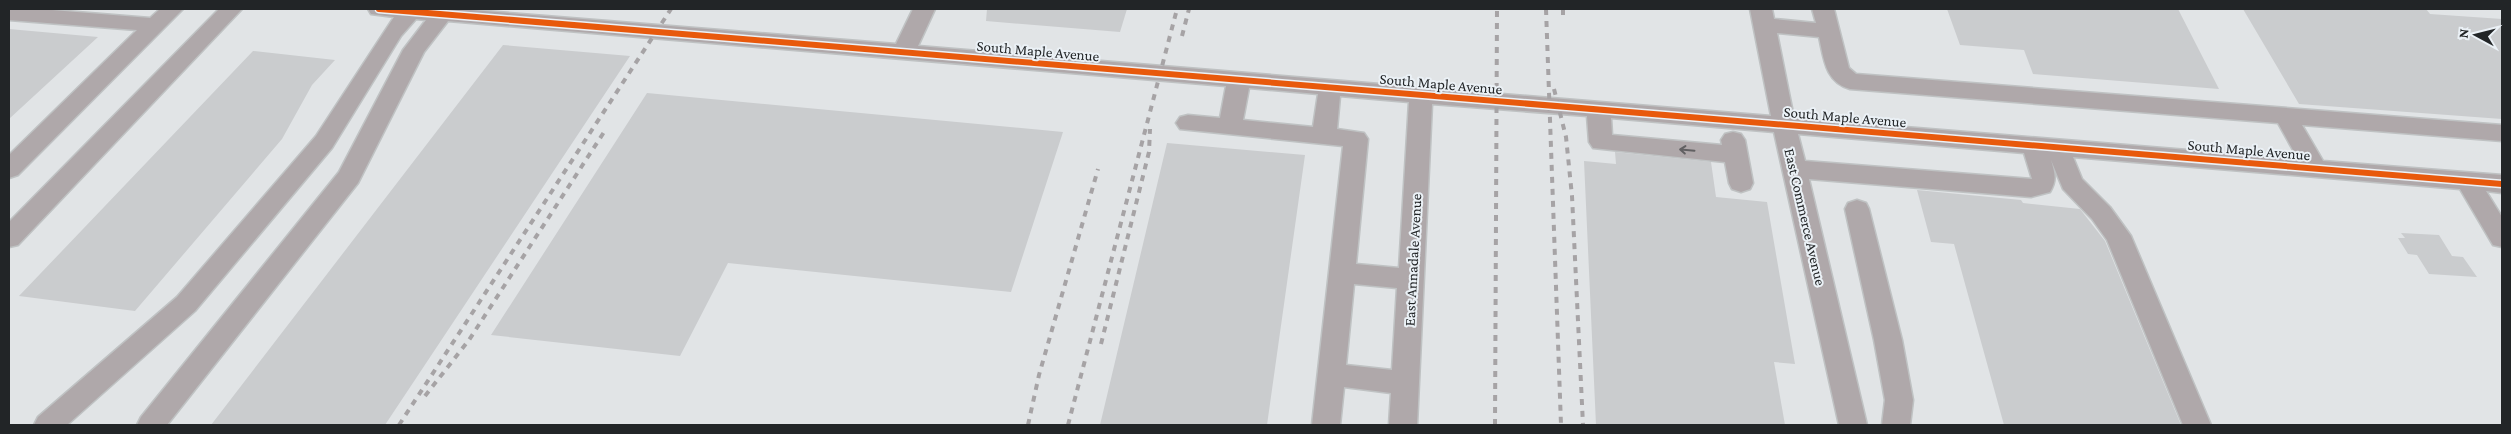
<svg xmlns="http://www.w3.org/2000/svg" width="2511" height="434" font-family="'Crimson Pro',serif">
	<rect width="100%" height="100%" fill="#e1e4e6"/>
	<!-- building -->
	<path fill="#caccce" d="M987,9H1127L1120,32L986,21Z
		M1947,9H2178L2219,89L2033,74L2024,50L1960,45Z
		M2243,9H2426L2430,14L2502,19V119L2299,104Z
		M9,29L98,37L9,119Z
		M503,45L630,56L385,425H211Z
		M253,51L335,60L312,85L282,139L135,311L19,296Z
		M647,93L1063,132L1011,292L728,263L680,356L491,335Z
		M1167,143L1305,155L1267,425H1100Z
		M1615,152L1711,162L1716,197L1767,202L1795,364L1774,362L1785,425H1596L1584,161L1616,164Z
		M1917,190L2021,200L2023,203L2080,209L2105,241L2181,425H2004L1954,244L1931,242Z
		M2401,233L2439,235L2452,256L2463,257L2477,277L2429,274L2417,255L2408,254L2398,238H2405Z"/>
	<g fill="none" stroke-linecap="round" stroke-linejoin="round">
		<defs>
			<path id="minor" d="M9,9H40L150,18L160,9H183L18,175L9,178V155L137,30L9,20Z
				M219,9H242L18,245L9,247V222Z
				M368,9H459L896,44L913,9H935L918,46L1771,116L1750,9H1772L1774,19L1816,23L1812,9H1834L1849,68L1856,74L2502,125V141L2302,125L2323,161L2502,175V193L2486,191L2502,217V247L2493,245L2460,189L2073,157L2082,179L2110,207L2131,236L2211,425H2183L2107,240L2092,219L2063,189L2051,160C2055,174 2057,180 2050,192L2031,197L1809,179L1867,425H1839L1774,132L1611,118L1612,135L1722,145L1721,140L1725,134L1733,132L1741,134L1745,140L1753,183L1750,189L1741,192L1732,189L1729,183L1725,162L1593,148L1589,142L1587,116L1432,104L1417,425H1389L1391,393L1344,387L1340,425H1312L1343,146L1180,129L1176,123L1180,117L1188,115L1220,118L1226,86L448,21L424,52L358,183L167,425H137L141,417L339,172L403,50L426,20L416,19L401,36L332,148L195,311L67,425H34L38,417L177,297L316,136L394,17L371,14ZM1777,33L1819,37C1824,59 1825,82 1850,89L2278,123L2298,159L1794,118ZM1249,88L1318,94L1313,127L1243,120ZM1340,96L1409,102L1399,268L1356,264L1368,139L1364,133L1337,129ZM1798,134L2024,153L2032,179L1805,161ZM1354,284L1397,288L1392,370L1346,365Z
				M1857,200L1866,203L1869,209L1902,340L1913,400L1910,425H1882L1885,400L1874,340L1845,209L1848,203Z"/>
		</defs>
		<!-- minor casing -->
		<use href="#minor" stroke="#bfc2c3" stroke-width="3"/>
		<!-- minor -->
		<use href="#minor" fill="#afa8aa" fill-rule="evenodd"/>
		<!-- rail -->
		<path stroke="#a6a3a5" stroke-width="4" stroke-dasharray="6 6" stroke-linecap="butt" d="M1546,9L1561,425
			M1563,9V15
			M1182,36L1189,9
			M1554,89L1566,137L1572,196L1583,425
			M1101,344L1149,152L1150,129
			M425,396L469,340L606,129
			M399,425L671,9
			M1028,425L1039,375L1098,169
			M1068,425L1177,9
			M1495,425L1497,9"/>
		<defs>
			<path id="cycleway" d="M379,9L2502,184"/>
		</defs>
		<!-- cycleway casing -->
		<use href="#cycleway" stroke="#ebf1f6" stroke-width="9"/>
		<!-- cycleway -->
		<use href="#cycleway" stroke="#e8590c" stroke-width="6"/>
	</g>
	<!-- one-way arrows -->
	<defs><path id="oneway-shaft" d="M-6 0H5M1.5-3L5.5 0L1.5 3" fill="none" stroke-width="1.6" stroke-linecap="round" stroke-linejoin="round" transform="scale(1.25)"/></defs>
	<use stroke="#616062" href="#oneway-shaft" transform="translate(1687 150) rotate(-175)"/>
	<g text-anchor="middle" stroke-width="4" stroke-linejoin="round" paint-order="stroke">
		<!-- street labels -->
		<g font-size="15" fill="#222527" stroke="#ebf1f6">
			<text transform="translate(1038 51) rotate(5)" y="5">South Maple Avenue</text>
			<text transform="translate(1441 84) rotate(5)" y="5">South Maple Avenue</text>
			<text transform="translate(1845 117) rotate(5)" y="5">South Maple Avenue</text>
			<text transform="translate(2249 150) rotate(5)" y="5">South Maple Avenue</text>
			<text transform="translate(1805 217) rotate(77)" y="5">East Commerce Avenue</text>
			<text transform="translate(1413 260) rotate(-87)" y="5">East Annadale Avenue</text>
		</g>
	</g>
	<!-- border -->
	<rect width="2511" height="434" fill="none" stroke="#222527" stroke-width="20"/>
	<!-- north arrow -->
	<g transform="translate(2476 35) rotate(277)" stroke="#ebf1f6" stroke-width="4" paint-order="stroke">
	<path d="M0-4L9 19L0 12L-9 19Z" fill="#222527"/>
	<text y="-8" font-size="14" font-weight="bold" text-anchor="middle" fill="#222527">N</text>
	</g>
</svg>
